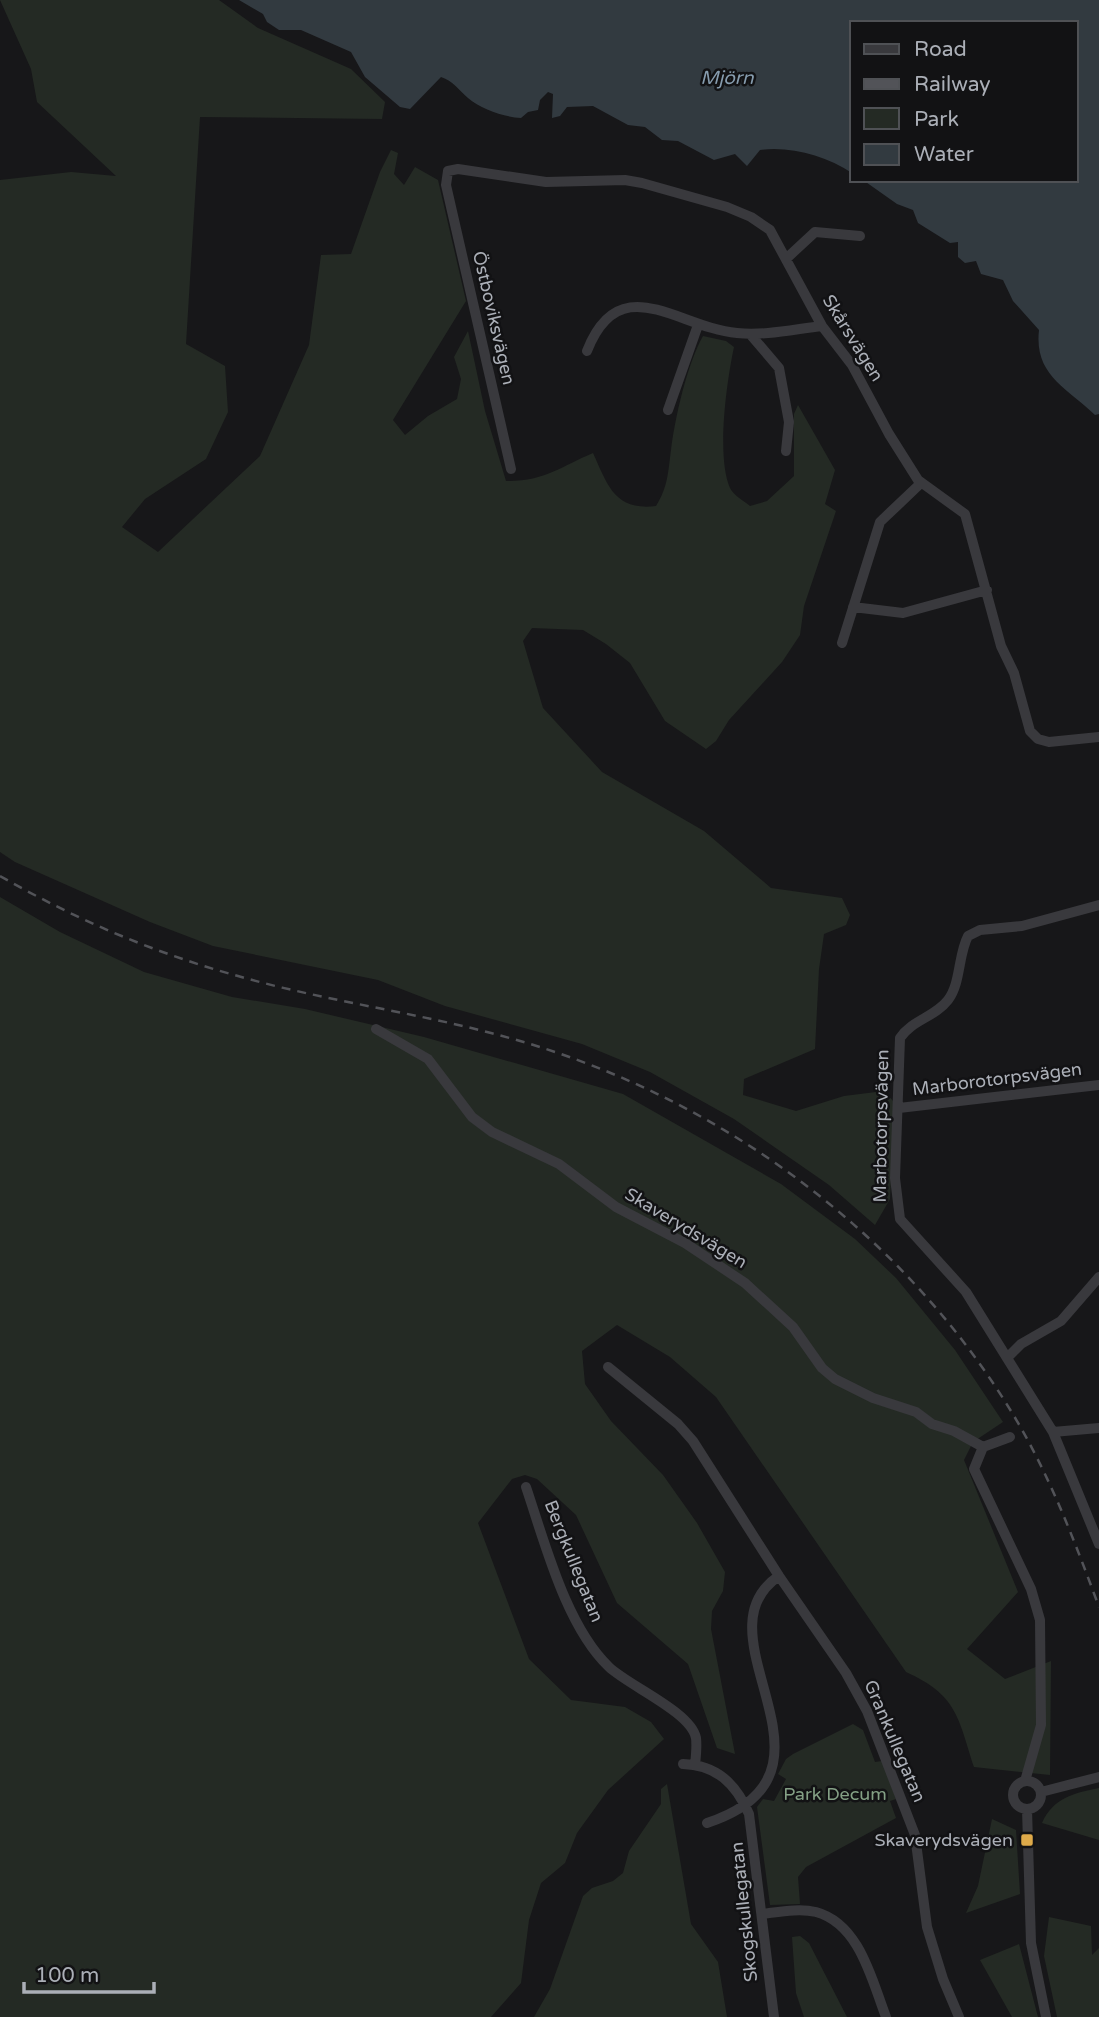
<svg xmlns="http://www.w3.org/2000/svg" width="1099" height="2017" font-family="'Varela Round',sans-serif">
	<rect width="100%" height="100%" fill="#171719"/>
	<!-- green -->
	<path fill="#242a24" d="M0,0H219L258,28L351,69L385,102L382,119L200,117L186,344L225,366L228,412L206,459L145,499L122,527L158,552L260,456L309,345L321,255L351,254L380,172L391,150L398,153L394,174L404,185L415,167L438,180L466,301L393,420L405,435L428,416L457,399L461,379L454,357L468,331L485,411L506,481C543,482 562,466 593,453C608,486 615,511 656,506C668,487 668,472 671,450C675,418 687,364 703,336L726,341L734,347C727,380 716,456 730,488C733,495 744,501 750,506L767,501L794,476V414L798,405L835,470L825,504L836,511L804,606L800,635L782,662L729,720L716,741L706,749L665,721L630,663L606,644L583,630L532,628L523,641L543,708L602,772L704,831L771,888L842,898L850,915L846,925L824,934L819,969L815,1049L744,1079L743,1095L796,1111L844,1096L884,1091L894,1102L890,1199L875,1225L829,1185L734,1119L650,1072L582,1044L445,1006L378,980L213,946L150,922L15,862L0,852V180L71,172L116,176L37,102L31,69Z
		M0,897L60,932L144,972L232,997L305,1009L424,1037L623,1094L781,1184L855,1239L896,1278L955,1350L1003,1422L973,1442L964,1460L1018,1592L967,1649L1005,1679L1051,1661L1050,1775L974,1767C958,1717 957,1695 906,1672L716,1397L670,1357L617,1325L582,1351L585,1384L611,1421L663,1475L697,1523L725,1572L723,1591L712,1611L711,1629L735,1754L717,1748L688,1664L617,1603L576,1515L537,1479L525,1475L512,1479L478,1523L529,1659L571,1700L625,1707L651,1722L664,1739L608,1790L577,1833L565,1863L541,1883L529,1920L521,1983L491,2017H0Z
		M853,1724L863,1730L875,1762L882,1761L896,1799L890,1801L896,1818L806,1867L798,1877L800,1904L770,1905L757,1807L763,1799L774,1801L786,1779L778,1774L786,1759L793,1754Z
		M667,1784L691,1924L718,1962L727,2017H534L550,1989L583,1896L592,1888L613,1881L623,1873L629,1851L661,1804V1789Z
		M1099,1788V1840L1042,1823C1053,1798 1074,1793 1099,1788Z
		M992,1819L1016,1830L1020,1894L966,1913L978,1886Z
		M1049,1917L1091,1926L1092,1955L1099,1948V2017H1057L1044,1956Z
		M800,1936L809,1943L847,2017H804L796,1993L792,1937Z
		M1019,1944L1038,2017H1012L980,1960Z"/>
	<!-- water -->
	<path fill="#323a40" d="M239,0H1099V414L1095,415C1066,387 1034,375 1039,330L1013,301L1003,280L981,274L976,261L965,263L958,257V242L950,243L918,223L913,210L897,204L863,180H1076V23H852V173C826,156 791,146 760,150L747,166L735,154L714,160L678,141L662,140L645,127L628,125L593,106L567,107L560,116L552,118L553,94L548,92L540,100L538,110L528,112L521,118C504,117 481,109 468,98C459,90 453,81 441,77L410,109L400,107L365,77L351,52L301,30H279L267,22L263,14Z"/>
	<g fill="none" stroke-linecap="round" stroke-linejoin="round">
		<!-- minor -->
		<path stroke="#39393d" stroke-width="10" d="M787,258L815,232L860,236
			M750,334L779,368L789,422L786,451
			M587,351C620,267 678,328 737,333C765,336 795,329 822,326
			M668,410L698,325
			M511,469L446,185L448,171L458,169L546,182L625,180L642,183L727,207L751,217L770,230L822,326L852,365L889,434L918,480L965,514L1001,646L1014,673L1030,731L1038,739L1049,742L1099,737
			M853,607L903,613L987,590
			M842,643L880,522L921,483
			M1099,905L1022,926L980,930L968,936C958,955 961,983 948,1000C935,1017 912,1020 900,1038L895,1178L900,1219L966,1292L1053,1432L1099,1428
			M376,1029L428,1059L472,1117L492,1132L559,1164L616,1207L685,1243L745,1283L793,1327L822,1368L835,1379L873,1398L916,1412L932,1424L954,1431L983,1447
			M899,1108L1099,1085
			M1008,1357L1021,1344L1061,1321L1099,1277
			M608,1367L678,1424L693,1441L779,1576L846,1673L867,1711L915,1835L927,1927L943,1979L959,2017
			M1053,1432L1099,1544
			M1010,1437L983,1447L974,1469L1031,1589L1040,1620L1041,1725L1025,1781
			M526,1487C545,1543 566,1626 609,1667C629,1686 691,1712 696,1738C697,1746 696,1756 695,1765
			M683,1764C717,1765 736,1784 749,1814L774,2017
			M1013 1795a14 14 0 1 1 28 0a14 14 0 1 1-28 0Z
			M1041,1792L1099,1777
			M1027,1809L1031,1943L1046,2017
			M707,1823C861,1773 691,1635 779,1576
			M762,1914C779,1912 799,1908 816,1912C860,1924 872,1981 886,2017"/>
		<!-- rail -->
		<path stroke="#525358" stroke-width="2.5" stroke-dasharray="9 7" stroke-linecap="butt" d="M0,876C75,919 154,953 238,976C321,1000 407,1011 491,1033C706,1088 899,1225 1014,1416C1050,1476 1075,1542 1099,1607"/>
	</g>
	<!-- markers -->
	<rect fill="#deaa4a" stroke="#121214" stroke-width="2.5" x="1020" y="1833" width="14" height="14" rx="3.5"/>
	<g text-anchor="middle" stroke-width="5" stroke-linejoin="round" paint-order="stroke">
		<!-- street labels -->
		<g font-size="18" fill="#abafb7" stroke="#121214">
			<text transform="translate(494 318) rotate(77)" y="6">Östboviksvägen</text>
			<text transform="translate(853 338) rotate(58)" y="6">Skårsvägen</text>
			<text transform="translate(997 1079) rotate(-7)" y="6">Marborotorpsvägen</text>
			<text transform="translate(881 1126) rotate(-89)" y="6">Marbotorpsvägen</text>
			<text transform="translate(686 1228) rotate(31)" y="6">Skaverydsvägen</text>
			<text transform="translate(574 1561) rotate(68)" y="6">Bergkullegatan</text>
			<text transform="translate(895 1741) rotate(67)" y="6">Grankullegatan</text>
			<text transform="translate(744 1912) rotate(-96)" y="6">Skogskullegatan</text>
		</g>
		<!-- park labels -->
		<g font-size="18" fill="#84a085" stroke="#121214">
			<text x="835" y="1800">Park Decum</text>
		</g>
		<!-- poi labels -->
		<g font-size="18" fill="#abafb7" stroke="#121214" text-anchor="end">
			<text x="1013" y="1846">Skaverydsvägen</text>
		</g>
		<!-- water labels -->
		<g font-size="19" font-style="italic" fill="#869cae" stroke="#121214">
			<text x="727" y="84">Mjörn</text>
		</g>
	</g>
	<!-- legend -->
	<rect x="850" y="21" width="228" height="161" fill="#121214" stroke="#4f5155" stroke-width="2"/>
	<rect x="864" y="44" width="35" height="10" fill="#39393d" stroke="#4f5155" stroke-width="2"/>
	<text x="914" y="56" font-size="21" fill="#abafb7">Road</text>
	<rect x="864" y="79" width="35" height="10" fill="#525358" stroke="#4f5155" stroke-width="2"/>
	<text x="914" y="91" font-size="21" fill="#abafb7">Railway</text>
	<rect x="864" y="108" width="35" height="21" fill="#242a24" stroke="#4f5155" stroke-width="2"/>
	<text x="914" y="126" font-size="21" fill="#abafb7">Park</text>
	<rect x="864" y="144" width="35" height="21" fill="#323a40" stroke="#4f5155" stroke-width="2"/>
	<text x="914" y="161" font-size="21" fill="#abafb7">Water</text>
	<!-- scale -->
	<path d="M24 1982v10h130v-10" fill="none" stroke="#abafb7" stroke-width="3.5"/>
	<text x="35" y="1982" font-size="21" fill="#abafb7" stroke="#121214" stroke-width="5" paint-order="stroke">100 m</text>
</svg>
